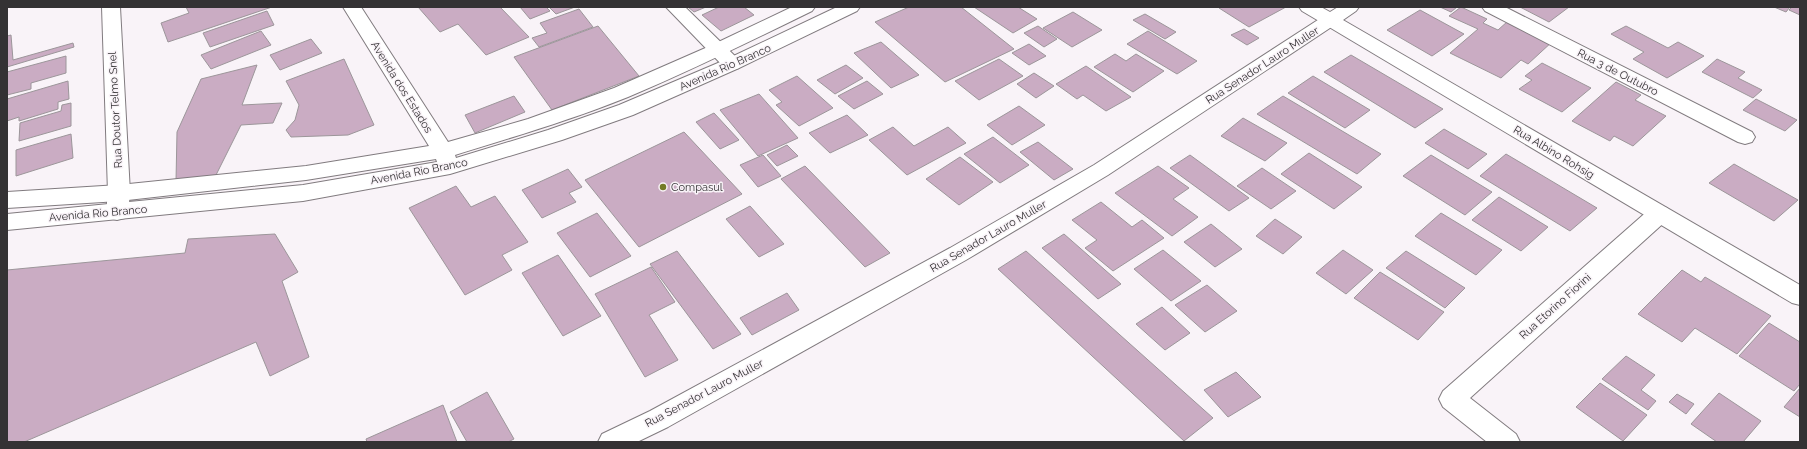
<svg xmlns="http://www.w3.org/2000/svg" width="1807" height="449" font-family="Raleway,sans-serif">
	<rect width="100%" height="100%" fill="#f9f3f8"/>
	<!-- building -->
	<path fill="#caacc3" stroke="#9c969a" d="M186,7H272L168,42L161,23L189,13Z
		M418,7H500L529,37L486,55L458,24L440,32Z
		M520,7H546L550,11L530,19Z
		M549,7H575L556,14Z
		M688,7H706L694,12Z
		M719,7H744L754,15L721,31L702,15Z
		M909,7H961L1014,49L945,82L875,22Z
		M974,7H1018L1037,19L1013,33Z
		M1220,7H1286L1249,27L1219,8Z
		M1440,7H1457L1451,12Z
		M1461,7L1487,19L1483,23L1498,30L1508,21L1553,41L1528,64L1521,60L1501,78L1450,53L1478,29L1449,16Z
		M1520,7H1569L1549,22Z
		M1774,7H1790L1786,12Z
		M1792,7H1800V15L1789,10Z
		M579,9L593,27L539,47L532,38L547,33L540,23Z
		M1420,10L1464,34L1432,56L1387,30Z
		M267,11L274,25L210,47L203,33Z
		M1073,12L1102,30L1072,47L1043,28Z
		M1145,14L1176,32L1165,39L1133,20Z
		M598,26L639,76L552,110L514,57Z
		M1038,26L1057,39L1044,47L1024,33Z
		M1626,26L1668,48L1678,42L1704,56L1667,78L1633,59L1644,52L1611,34Z
		M1244,29L1259,38L1247,45L1231,35Z
		M261,31L271,45L211,69L201,55Z
		M1148,31L1197,61L1177,74L1127,44Z
		M11,35L13,60L73,43L74,47L7,67V36Z
		M311,39L322,53L280,70L270,55Z
		M881,42L919,75L891,88L854,53Z
		M1029,44L1046,56L1029,65L1012,53Z
		M1115,54L1126,61L1136,54L1164,71L1133,92L1094,67Z
		M1351,55L1443,109L1415,128L1324,72Z
		M66,56V73L31,83V89L7,95V72Z
		M344,59L374,125L348,135L291,137L286,130L295,120L299,105L286,81Z
		M999,59L1023,76L979,100L955,81Z
		M1717,59L1745,72L1738,78L1762,90L1753,98L1702,72Z
		M1542,63L1591,88L1562,112L1519,89L1532,80L1525,76Z
		M257,65L242,105L282,103L273,123L241,125L215,177L176,181L177,132L201,79Z
		M846,65L863,78L835,94L817,80Z
		M1086,66L1131,97L1106,111L1083,95L1077,99L1056,84Z
		M1034,73L1054,86L1036,98L1017,84Z
		M797,76L833,108L799,126L776,105L782,102L769,90Z
		M1313,76L1370,110L1345,128L1288,93Z
		M68,81L69,99L58,102V109L19,121V117L7,121V99Z
		M867,81L883,94L854,109L838,96Z
		M1616,82L1641,95L1635,100L1666,116L1633,146L1614,136L1610,141L1572,121Z
		M759,94L798,138L758,156L720,110Z
		M514,96L525,112L475,133L465,115Z
		M1283,96L1381,154L1357,174L1257,114Z
		M1756,99L1797,120L1785,131L1743,110Z
		M71,103V126L19,141L20,123L61,111L62,105Z
		M1019,106L1045,125L1012,145L987,125Z
		M714,113L739,140L720,149L696,122Z
		M847,115L868,135L830,153L809,133Z
		M1243,118L1287,143L1265,161L1221,136Z
		M893,127L914,146L948,127L966,143L907,175L869,140Z
		M1444,129L1487,154L1468,169L1425,143Z
		M684,132L742,194L639,247L585,180Z
		M71,134L73,158L16,176V150Z
		M993,137L1029,165L1000,183L964,154Z
		M1038,142L1073,169L1054,180L1020,152Z
		M787,145L798,156L777,166L767,155Z
		M1309,153L1362,187L1334,209L1281,174Z
		M1506,154L1597,208L1570,231L1480,176Z
		M763,155L781,176L758,187L740,165Z
		M1190,155L1249,198L1229,211L1170,168Z
		M1431,155L1492,192L1465,215L1403,176Z
		M960,157L993,182L959,205L926,179Z
		M1734,164L1798,200L1774,221L1709,183Z
		M805,166L890,253L865,267L781,179Z
		M1158,166L1189,188L1173,199L1198,217L1172,236L1115,193Z
		M1262,168L1296,191L1271,209L1237,186Z
		M568,169L582,187L569,193L576,202L542,218L522,190Z
		M456,186L471,207L495,196L528,242L502,255L512,270L465,295L409,208Z
		M1499,197L1548,227L1521,251L1472,220Z
		M1101,202L1132,227L1142,220L1164,238L1113,271L1085,248L1097,240L1072,220Z
		M750,206L784,244L759,257L726,219Z
		M597,213L631,256L590,277L557,233Z
		M1441,213L1502,250L1476,275L1415,236Z
		M1275,219L1302,237L1283,254L1256,236Z
		M1211,224L1242,249L1215,267L1184,242Z
		M275,234L298,272L282,281L309,357L270,376L256,342L24,442H7V270L185,253L188,239Z
		M1064,234L1121,284L1098,299L1042,248Z
		M1163,250L1201,281L1171,301L1134,269Z
		M1343,250L1373,270L1346,294L1316,273Z
		M677,251L741,334L713,349L650,264Z
		M1026,251L1213,418L1184,441L998,269Z
		M1406,251L1465,288L1445,308L1386,268Z
		M558,255L601,316L563,336L522,273Z
		M651,267L675,302L649,315L678,360L645,377L595,294Z
		M1682,270L1701,282L1705,277L1771,316L1737,354L1695,328L1682,342L1638,314Z
		M1380,272L1444,312L1418,340L1354,298Z
		M1207,285L1237,311L1205,332L1175,305Z
		M787,293L799,310L752,335L740,318Z
		M1162,307L1190,333L1165,350L1136,324Z
		M1769,323L1800,342V384L1794,391L1739,356Z
		M1626,356L1655,375L1641,390L1656,401L1648,410L1602,379Z
		M1236,372L1261,397L1228,417L1204,390Z
		M1600,383L1647,415L1623,441L1576,407Z
		M1800,388V417L1784,407Z
		M487,392L514,439L508,442H467L450,412Z
		M1719,393L1761,421L1743,442H1717L1691,424Z
		M1677,394L1694,404L1686,414L1669,402Z
		M443,405L457,442H367L366,439Z"/>
	<g fill="none" stroke-linecap="round" stroke-linejoin="round">
		<defs>
			<path id="street" d="M102,7H120L130,193L128,212L125,218L117,220L109,218L106,212L108,193Z
				M666,7H685L739,60L741,64L739,68L732,70L725,68Z
				M1482,7H1505L1752,132L1755,137L1752,142L1745,144L1738,142L1485,11Z
				M1330,15L1336,16L1339,20L1336,24L1108,175L966,260L668,427L637,442H598L602,434L650,411L950,248L1094,165L1324,16Z
				M1659,206L1667,208L1670,214L1667,220L1470,398L1516,434L1520,442H1487L1443,407L1439,399L1443,391L1651,208Z"/>
			<path id="secondary" d="M343,7H361L448,142L528,119L614,88L710,46L792,7H815L812,11C751,41 690,71 628,97C571,120 513,137 455,155L456,158L548,130L619,105L725,60L837,7H860L857,11L739,68L633,115L562,140L450,174L303,201L7,230V214L303,185L437,162L436,159L306,180L119,201L7,208V192L119,185L306,166L429,146Z
				M1299,7H1321L1330,12L1338,7H1359L1356,11L1343,20L1800,285V305L1792,303L1324,24L1302,11Z"/>
		</defs>
		<!-- street casing -->
		<use href="#street" stroke="#817b7f" stroke-width="2"/>
		<!-- secondary casing -->
		<use href="#secondary" stroke="#817b7f" stroke-width="2"/>
		<!-- street -->
		<use href="#street" fill="#fff" fill-rule="evenodd"/>
		<!-- secondary -->
		<use href="#secondary" fill="#fff" fill-rule="evenodd"/>
	</g>
	<!-- markers -->
	<circle fill="#737b26" stroke="#f9f3f8" stroke-width="1.5" cx="663" cy="187" r="4"/>
	<g text-anchor="middle" stroke-width="3" stroke-linejoin="round" paint-order="stroke">
		<!-- street labels -->
		<g font-size="11" fill="#343234" stroke="#f9f3f8">
			<text transform="translate(1262 65) rotate(-33)" y="4">Rua Senador Lauro Muller</text>
			<text transform="translate(725 67) rotate(-24)" y="4">Avenida Rio Branco</text>
			<text transform="translate(1618 72) rotate(27)" y="4">Rua 3 de Outubro</text>
			<text transform="translate(402 87) rotate(58)" y="4">Avenida dos Estados</text>
			<text transform="translate(115 110) rotate(-93)" y="4">Rua Doutor Telmo Snel</text>
			<text transform="translate(1554 152) rotate(31)" y="4">Rua Albino Rohsig</text>
			<text transform="translate(419 171) rotate(-11)" y="4">Avenida Rio Branco</text>
			<text transform="translate(98 213) rotate(-5)" y="4">Avenida Rio Branco</text>
			<text transform="translate(988 236) rotate(-30)" y="4">Rua Senador Lauro Muller</text>
			<text transform="translate(1555 306) rotate(-42)" y="4">Rua Etorino Fiorini</text>
			<text transform="translate(704 393) rotate(-28)" y="4">Rua Senador Lauro Muller</text>
		</g>
		<!-- poi labels -->
		<g font-size="11" fill="#343234" stroke="#f9f3f8" text-anchor="start">
			<text x="671" y="191">Compasul</text>
		</g>
	</g>
	<!-- border -->
	<rect width="1807" height="449" fill="none" stroke="#343234" stroke-width="16"/>
</svg>
